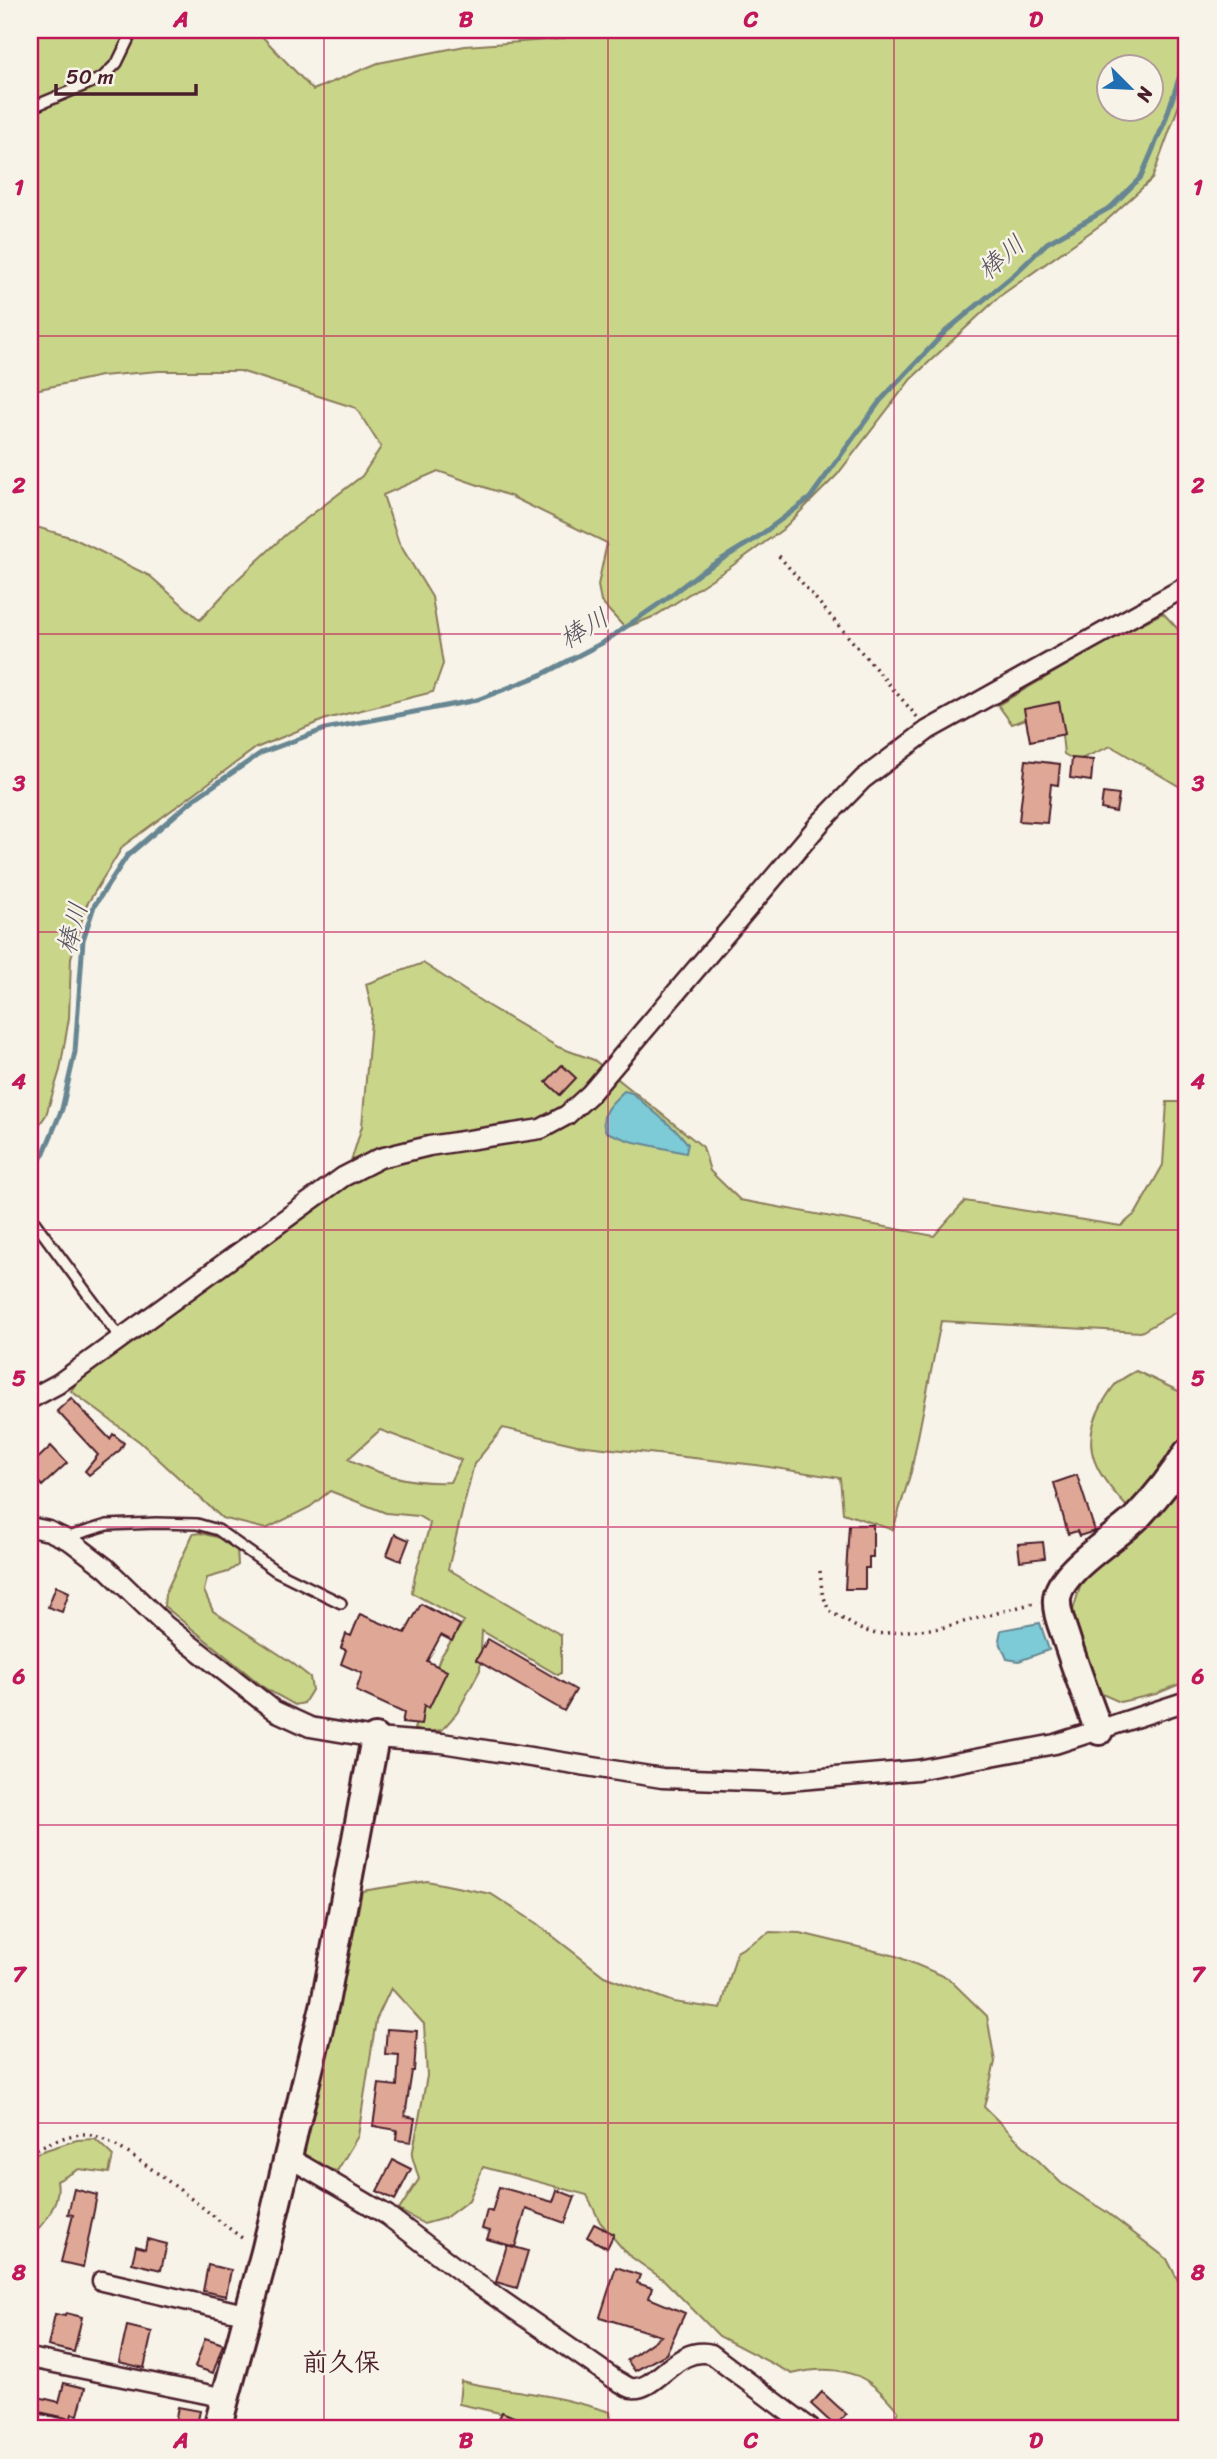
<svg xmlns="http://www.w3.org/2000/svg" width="1217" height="2459" font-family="Sriracha,'Klee One',sans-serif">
	<rect width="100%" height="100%" fill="#f7f3e8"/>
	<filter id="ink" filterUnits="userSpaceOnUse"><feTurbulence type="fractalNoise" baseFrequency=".0143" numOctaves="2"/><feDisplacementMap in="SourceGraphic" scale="14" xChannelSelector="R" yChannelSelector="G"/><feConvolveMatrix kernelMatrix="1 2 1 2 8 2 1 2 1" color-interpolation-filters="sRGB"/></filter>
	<g filter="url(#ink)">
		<!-- green -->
		<path fill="#c9d68a" stroke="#8a7a5a" stroke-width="2" fill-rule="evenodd" d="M30,30H256L313,90L378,63L465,46L561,39L590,30H1187V83L1152,179L1106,221L1000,296L911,379L837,475L782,530L729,568L655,616L625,628L601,602L598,585L607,543L510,496L438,471L383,495L399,543L432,597L443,664L433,692L326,719L256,748L123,846L86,906L71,958L69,1018L60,1070L46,1115L30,1138V525L73,538L150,576L200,620L238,579L285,535L362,476L381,447L356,408L240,371H159L101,376L30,391ZM1108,66H1150V108H1108Z
			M1163,613L1187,639V791L1111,746L1076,761L1064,754L1059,707L1012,724L998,705L1126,631Z
			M423,963L490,1007L558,1047L594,1060L703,1147L710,1171L740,1200L934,1236L965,1201L1121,1226L1136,1213L1163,1165L1167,1102H1184L1187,1104V1306L1141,1332L941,1321L911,1472L893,1530L843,1513L840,1478L756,1465L577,1445L503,1428L474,1464L448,1569L561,1635V1673L558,1675L482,1631L480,1670L457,1713L442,1730L423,1732L414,1729L440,1658L464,1621L412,1593C414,1569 425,1547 430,1523L418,1516L386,1513L330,1491L310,1507L266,1529L222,1518L140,1442L71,1391L80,1377L344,1184L362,1126L372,1010L366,984ZM380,1430L461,1460L450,1482C414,1484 379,1475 348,1459Z
			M1136,1371L1187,1395V1681L1156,1694L1120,1702L1102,1694L1084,1658L1073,1610L1084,1574L1129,1509C1098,1475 1077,1449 1102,1404C1114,1384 1115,1382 1136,1371Z
			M200,1533L220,1538L237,1549L238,1565L228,1572L207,1578L204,1591L213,1611L291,1662L310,1677L312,1690L304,1703L295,1705L266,1689L164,1606L165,1594L193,1534Z
			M427,1881L491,1894L536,1923L604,1976L673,2002L721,2009L737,1952L770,1932L800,1933L896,1956L948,1978L987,2016L995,2062L984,2107L1061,2183L1105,2211L1167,2259L1187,2298V2429H889L898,2411C891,2403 884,2394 875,2387C853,2367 819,2367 792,2374L719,2336L664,2280L627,2254L600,2222L587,2195L483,2167L469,2200L445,2218L424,2224L399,2210L419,2179L412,2156L427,2076L424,2024L391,1988L376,2020L358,2136L337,2171L325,2168L303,2156C322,2068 346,1980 362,1891Z
			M95,2139L113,2156L109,2173L79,2169L57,2181C61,2200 46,2224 30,2236V2155L77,2140Z
			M461,2381C484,2387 506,2389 530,2393C557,2397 584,2404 610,2412L612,2429H530L509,2415L459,2404Z"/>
		<!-- water -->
		<path fill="#7bcbd7" stroke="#678692" stroke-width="2" d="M624,1091L632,1093L679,1133L688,1144L686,1153L630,1141L606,1132C597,1114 612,1103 624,1091Z
			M1040,1623L1049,1650L1019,1661L1007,1659L999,1640L1001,1630Z"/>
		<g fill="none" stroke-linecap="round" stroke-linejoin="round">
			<!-- stream -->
			<path stroke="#678692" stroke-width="5" d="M30,1172L43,1155L62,1109L75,1052L83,940L94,906L127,856L194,799L261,753L325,729L477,700L541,675L604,642L663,601L701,572L755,539L810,498L880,401L946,331L1016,273L1047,243L1111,207L1141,177L1165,121L1187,54"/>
		</g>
		<!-- building -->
		<path fill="#dfa896" stroke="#4a1f2b" stroke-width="2" d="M1059,702L1065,734L1030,741L1024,709Z
			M1072,758L1093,760L1091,781L1070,778Z
			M1026,760L1060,764L1058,785L1051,784L1047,823L1019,821Z
			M1103,793L1119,795L1116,812L1101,809Z
			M562,1065L576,1078L560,1095L546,1082Z
			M71,1398L110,1439L113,1434L124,1443L120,1450L89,1475L85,1471L98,1455L57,1411Z
			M51,1446L67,1463L42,1486L30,1472V1466Z
			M1077,1475L1095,1531L1079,1536L1077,1531L1068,1534L1054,1483Z
			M849,1525H873V1557H869V1568H865V1589H845Z
			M395,1534L409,1540L401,1561L387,1555Z
			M1043,1542L1045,1558L1020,1561L1018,1544Z
			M56,1586L69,1592L62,1612L48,1607Z
			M421,1604L460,1625L452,1641L441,1635L427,1661L447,1671L429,1708L424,1705L421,1725L402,1723L404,1713L356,1691L362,1673L341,1664L346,1650L341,1648L346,1634L351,1636L360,1614L405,1633Z
			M488,1639L576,1690L564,1711L476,1660Z
			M387,2029L417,2031L414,2071H412L405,2116L415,2118L411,2142L396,2140L397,2130L373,2126L379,2084L397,2086L399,2055L385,2054Z
			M393,2160L411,2169L395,2200L377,2191Z
			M499,2187L553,2202L557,2190L575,2197L565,2223L526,2209L515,2247L487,2239L490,2231L482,2229L487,2210L492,2212Z
			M74,2189L97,2195L83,2267L61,2262L73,2215L68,2214Z
			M594,2224L614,2234L607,2248L587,2237Z
			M147,2239L167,2244L161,2270L132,2263L136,2246L145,2249Z
			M507,2245L528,2251L517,2288L496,2282Z
			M208,2265L231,2270L226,2296L203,2291Z
			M616,2267L640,2275L637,2283L652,2288L649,2298L685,2313L666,2354L635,2371L627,2360L661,2336L600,2317Z
			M66,2313L82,2317L74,2352L48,2346L55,2314L65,2316Z
			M127,2326L152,2332L144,2368L119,2362Z
			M205,2338L223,2344L213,2373L195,2367Z
			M64,2383L85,2388L78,2415L72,2414L71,2419L30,2410V2395L59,2402Z
			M822,2392L846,2414L835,2426L811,2404Z
			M178,2407L200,2411L196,2429H174Z
			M502,2412L542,2429H494Z"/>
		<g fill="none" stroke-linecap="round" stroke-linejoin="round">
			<defs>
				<path id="lane" d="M30,108L102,78L117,63L133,30
					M30,1216L121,1339
					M65,1538L107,1525L156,1523L197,1524L218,1530L276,1571L341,1603"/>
				<path id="street" d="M30,1399L58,1384L343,1177L380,1158L429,1146L541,1129L567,1115L590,1094L821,822L863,779L928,730L1187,586
					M30,1527L49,1531L72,1542L106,1568L165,1625L275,1711L310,1727L375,1738L442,1743L662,1778L776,1782L917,1770L1055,1744L1187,1701
					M288,2157L387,2215L469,2278L616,2380C620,2382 627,2387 631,2388C657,2392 676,2345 711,2354L811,2429
					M102,2281L249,2315
					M30,2358L226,2398
					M30,2422L66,2429"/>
				<path id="secondary" d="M1099,1731C1087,1699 1075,1667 1065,1635C1061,1623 1056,1611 1057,1599C1059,1570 1118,1537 1138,1516C1156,1497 1173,1476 1187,1453
					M217,2429L265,2252L325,2003L375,1738"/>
			</defs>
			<!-- lane casing -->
			<use href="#lane" stroke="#4a1f2b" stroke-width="14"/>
			<!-- street casing -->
			<use href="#street" stroke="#4a1f2b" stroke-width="23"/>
			<!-- secondary casing -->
			<use href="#secondary" stroke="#4a1f2b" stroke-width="32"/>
			<!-- path -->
			<path stroke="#4a1f2b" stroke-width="3.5" stroke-dasharray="2 5" stroke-linecap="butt" d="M779,556L918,718
				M820,1571L822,1592L829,1611L860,1629L876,1634L941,1628L1034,1603
				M30,2151C46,2145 65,2135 82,2134C114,2131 214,2219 245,2240"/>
			<!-- lane -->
			<use href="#lane" stroke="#f7f3e8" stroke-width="9"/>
			<!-- street -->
			<use href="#street" stroke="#f7f3e8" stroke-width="18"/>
			<!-- secondary -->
			<use href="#secondary" stroke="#f7f3e8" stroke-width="26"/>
		</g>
	</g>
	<!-- grid -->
	<path fill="none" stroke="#c2185b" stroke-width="2" stroke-opacity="0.55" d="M324,30V2429M608,30V2429M894,30V2429M30,336H1187M30,634H1187M30,932H1187M30,1230H1187M30,1527H1187M30,1825H1187M30,2123H1187"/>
	<g text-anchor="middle" stroke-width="5" stroke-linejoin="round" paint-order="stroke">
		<!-- water labels -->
		<g font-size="26" font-style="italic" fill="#59535f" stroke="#f7f3e8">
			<text transform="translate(1001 257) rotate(-41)" y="9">棒川</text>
			<text transform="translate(584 628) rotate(-31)" y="9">棒川</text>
			<text transform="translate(72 928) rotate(-75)" y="9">棒川</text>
		</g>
		<!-- neighbourhood labels -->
		<g font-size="26" font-weight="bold" fill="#4a1f2b" stroke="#f7f3e8">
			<text x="341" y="2371">前久保</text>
		</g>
	</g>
	<!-- margin -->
	<rect width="1217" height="2459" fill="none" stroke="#f7f3e8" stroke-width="77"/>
	<!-- north arrow -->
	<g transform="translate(1130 88) rotate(114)"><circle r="33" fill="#f7f3e8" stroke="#b29e9c" stroke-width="2"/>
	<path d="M0-5L12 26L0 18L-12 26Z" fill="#1f6fb2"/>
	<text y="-10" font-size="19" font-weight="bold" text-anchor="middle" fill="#4a1f2b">N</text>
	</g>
	<!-- scale -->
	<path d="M56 84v10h140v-10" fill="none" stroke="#4a1f2b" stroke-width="3.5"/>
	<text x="66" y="84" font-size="21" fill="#4a1f2b" stroke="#f7f3e8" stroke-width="5" paint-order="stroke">50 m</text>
	<rect x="38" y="38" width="1140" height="2382" fill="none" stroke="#c2185b" stroke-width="2.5"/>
	<g font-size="23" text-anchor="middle" font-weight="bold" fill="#c2185b">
		<text x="181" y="27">A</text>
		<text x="466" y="27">B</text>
		<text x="751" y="27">C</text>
		<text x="1036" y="27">D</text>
		<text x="19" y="195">1</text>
		<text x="1198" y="195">1</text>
		<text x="19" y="493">2</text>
		<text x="1198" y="493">2</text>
		<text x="19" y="791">3</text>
		<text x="1198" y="791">3</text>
		<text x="19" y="1089">4</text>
		<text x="1198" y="1089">4</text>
		<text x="19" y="1386">5</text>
		<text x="1198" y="1386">5</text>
		<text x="19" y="1684">6</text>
		<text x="1198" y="1684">6</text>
		<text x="19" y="1982">7</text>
		<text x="1198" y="1982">7</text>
		<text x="19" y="2280">8</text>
		<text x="1198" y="2280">8</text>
		<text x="181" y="2448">A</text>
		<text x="466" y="2448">B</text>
		<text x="751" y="2448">C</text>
		<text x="1036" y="2448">D</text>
	</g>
</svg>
